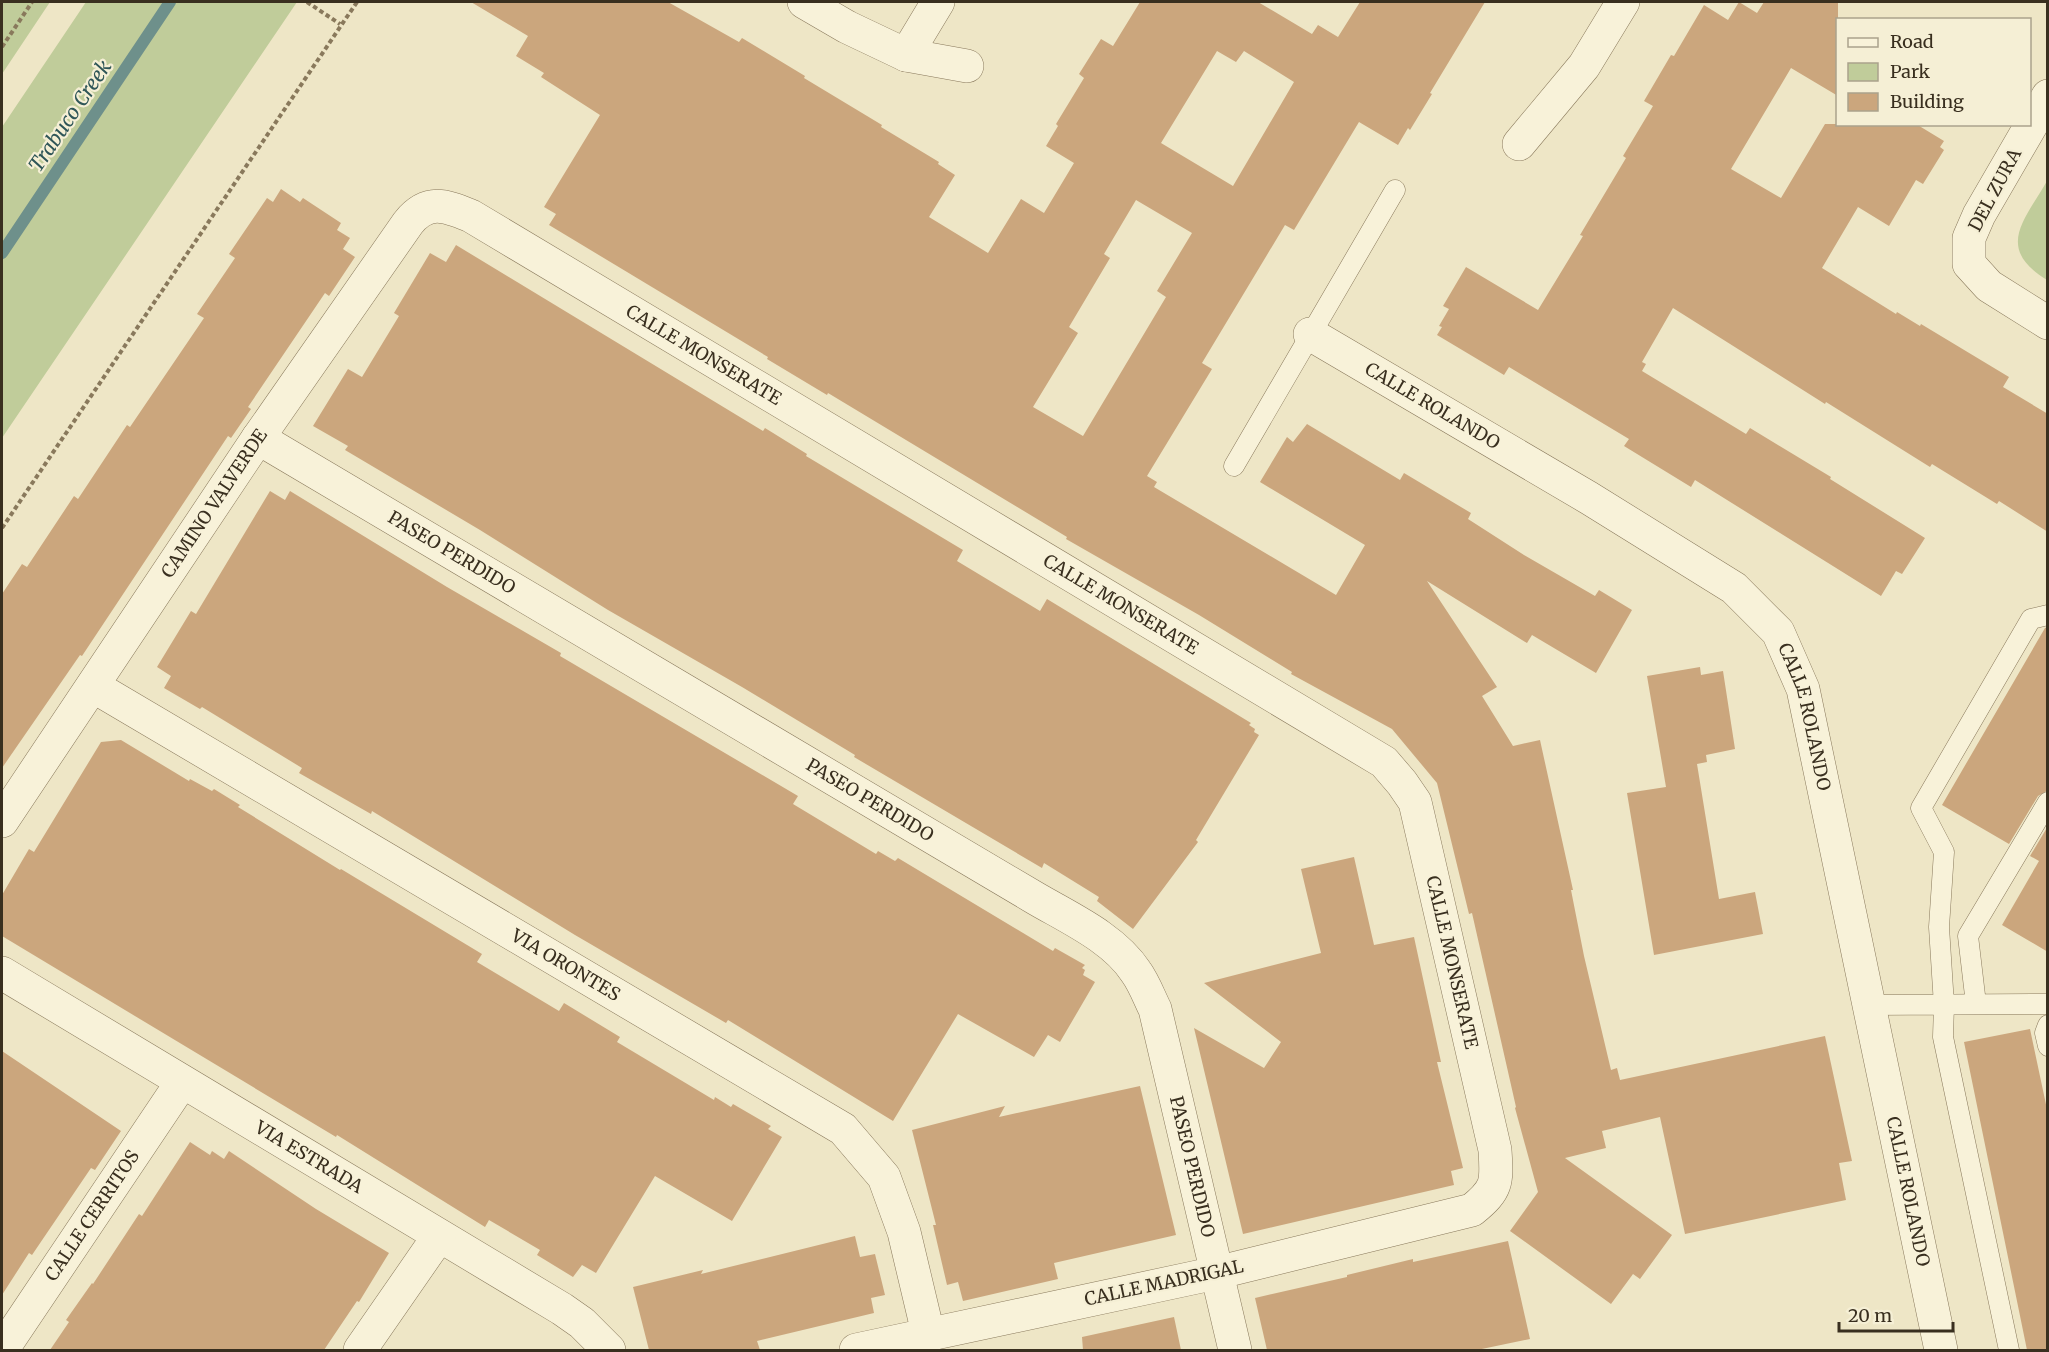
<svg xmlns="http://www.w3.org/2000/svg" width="2049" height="1352" font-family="Merriweather,serif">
	<rect width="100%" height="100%" fill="#eee6c6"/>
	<!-- green -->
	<path fill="#c0cc9a" d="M2,2H50L2,74Z
		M86,2H297L2,438V127Z
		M2047,181V280C1995,248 2024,221 2047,181Z"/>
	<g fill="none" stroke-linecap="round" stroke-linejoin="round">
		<!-- stream -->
		<path stroke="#6e908b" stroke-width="12" d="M2,253L170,2"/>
	</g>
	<!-- building -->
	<path fill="#cba67d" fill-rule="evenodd" d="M471,2H668L739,42L742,38L805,76L804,78L882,125L881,127L939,162L938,164L955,175L929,217L988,253L1021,199L1044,213L1074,163L1046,146L1058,126L1056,124L1084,78L1079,74L1101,39L1113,46L1140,2H1258L1312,34L1318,25L1338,37L1360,2H1485L1430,93L1432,94L1410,130L1408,128L1398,145L1359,122L1294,230L1285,225L1202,363L1212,369L1147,476L1157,482L1154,487L1336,595L1365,545L1260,482L1287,437L1293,442L1307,424L1400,480L1404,473L1471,513L1468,519L1524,555L1595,596L1599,590L1632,610L1596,673L1532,635L1527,643L1427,581L1497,687L1482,696L1513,746L1540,740L1573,890H1571L1584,956L1611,1070L1617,1068L1620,1080L1825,1036L1852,1161L1839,1163L1846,1200L1685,1234L1660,1117L1602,1131L1606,1148L1565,1158L1672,1235L1640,1279L1633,1274L1611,1304L1510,1231L1538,1192L1515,1108L1516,1107L1472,913L1469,914L1437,783L1392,729L1291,674L1292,672L1199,615L1066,539L1067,537L828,393L827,395L767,359L768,357L549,225L556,214L544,207L600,115L541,77L544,73L516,56L528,36ZM1217,51L1236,62L1244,51L1294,82L1233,186L1161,143ZM1136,200L1192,233L1157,291L1166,297L1083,436L1033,407L1078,333L1069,327L1110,258L1104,254Z
		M1739,2L1757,13L1764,2H1838V96L1791,68L1731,169L1781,198L1825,124H1916L1944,141L1940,147L1944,150L1923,184L1916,180L1889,226L1858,207L1822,268L1896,314L1897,312L1920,326L1921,324L2009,377L2003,387L2048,414V532L1999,501L1997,504L1932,464L1930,467L1826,402L1825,404L1673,308L1642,362L1646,364L1642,371L1746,434L1750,428L1831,477L1830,479L1925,538L1902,574L1896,571L1881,596L1695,480L1691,487L1624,446L1629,439L1509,367L1504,375L1437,335L1442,327L1439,326L1449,309L1443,306L1466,267L1538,310L1583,236L1580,235L1626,158L1623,156L1653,106L1644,101L1671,55L1674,56L1704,5L1728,20Z
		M281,189L300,202L303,198L341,223L337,230L350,238L343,249L355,257L329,296L325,293L248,407L251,409L231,438L228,436L82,656L80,655L2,768V594L22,564L27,567L74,496L78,499L127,425L130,427L204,318L197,314L235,258L229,254L267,198L273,202Z
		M456,245L763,431L765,428L807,454L806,456L963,550L957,561L1040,611L1047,599L1251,723L1249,725L1255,729L1254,732L1259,735L1196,840L1198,842L1133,929L1097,901L1099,897L1044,863L1042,868L854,757L855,755L742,687L608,610L480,530L345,450L348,446L313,426L348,369L362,377L399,316L394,313L430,253L446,262Z
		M270,491L285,500L290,491L447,587L561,653L560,656L798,796L793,804L876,854L878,851L895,861L898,858L1053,951L1055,948L1085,965L1082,968L1085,970L1083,975L1095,982L1060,1042L1048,1035L1034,1057L958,1014L893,1121L728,1020L726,1023L575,935L372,811L371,814L299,773L302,768L202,707L200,709L164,688L171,676L157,667L191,611L196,614Z
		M2048,627V790L2038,796L2009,844L1942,805L2045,628Z
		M1700,667L1701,675L1723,671L1735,749L1706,755L1707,762L1697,764L1719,899L1755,892L1763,934L1654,955L1627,793L1666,787L1647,676Z
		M121,740L189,781L190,779L212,791L214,789L240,805L238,807L340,870L341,869L482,954L477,962L559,1011L564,1003L620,1037L617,1042L714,1100L715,1097L731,1107L733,1104L771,1126L768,1129L782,1137L732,1221L655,1176L596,1273L582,1265L573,1277L537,1255L540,1250L489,1220L485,1227L337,1135L336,1137L2,936V895L29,849L34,852L101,742Z
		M2048,826V952L2002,925L2039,861L2030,856Z
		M1354,857L1374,945L1414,937L1441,1062H1437L1463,1168L1451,1171L1454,1185L1243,1234L1194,1028L1264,1068L1281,1042L1204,983L1321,953L1301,869Z
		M2030,1029L2048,1114V1350H2027L1964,1042Z
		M2,1051L121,1131L95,1170L91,1168L32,1255L29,1253L2,1295Z
		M1140,1086L1176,1235L1054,1263L1058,1279L963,1301L958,1282L947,1285L933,1225H936L912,1130L1005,1106L999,1117Z
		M190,1142L210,1155L212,1151L224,1159L229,1151L316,1209L389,1253L359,1302L357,1301L324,1350H50L69,1322L66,1320L92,1283L93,1284L139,1214L142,1216Z
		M855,1236L860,1257L875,1254L885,1295L871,1298L874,1313L757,1341L760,1350H649L633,1287L703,1270L701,1274Z
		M1508,1241L1530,1339L1477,1350H1267L1255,1298L1347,1277V1275L1413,1259V1262Z
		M1174,1317L1181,1350H1083L1082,1337Z"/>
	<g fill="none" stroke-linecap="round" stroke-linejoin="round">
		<defs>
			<path id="lane" d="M1234,466L1395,190
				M1976,1004L1968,936L2048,802
				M1869,1005L2048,1004
				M2048,1025L2045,1033L2048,1046
				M2009,1350L1943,1037L1944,1005L1939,927L1944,852L1921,808L2031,619L2048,615"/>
			<g id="street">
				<path d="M804,2L847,27L906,55L967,66"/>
				<path d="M906,55L938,2"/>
				<path d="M2048,96L1979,215L1969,238V264L1989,286L2048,323"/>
				<path d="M1519,144L1584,66L1623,2"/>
				<path id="s1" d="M1310,334L1589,498L1734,588L1778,632L1803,689L1941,1350"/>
				<path id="s2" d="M258,438L1035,898C1069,918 1114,938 1136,972C1144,983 1149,997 1155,1009L1235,1350"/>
				<path id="s3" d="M93,686L843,1129L884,1177L904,1232L928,1333"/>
				<path id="s4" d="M2,821L258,438L408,223C428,198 446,206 471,216L1384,762L1402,783L1415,802L1495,1150C1497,1182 1498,1189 1472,1210L1216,1273L856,1350"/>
				<path id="s5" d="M2,973L562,1309L582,1323L609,1350"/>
				<path id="s6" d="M2,1350L182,1082"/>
				<path d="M360,1350L439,1236"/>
			</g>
		</defs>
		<!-- lane casing -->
		<use href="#lane" stroke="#89795c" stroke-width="21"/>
		<!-- street casing -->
		<use href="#street" stroke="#89795c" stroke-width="34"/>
		<!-- path -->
		<path stroke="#89795c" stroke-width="4" stroke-dasharray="4.5 3" stroke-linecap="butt" d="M307,2L340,24
			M2,47L32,2
			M2,528L357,2"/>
		<!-- lane -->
		<use href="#lane" stroke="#f8f2d9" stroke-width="20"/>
		<!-- street -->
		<use href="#street" stroke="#f8f2d9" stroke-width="33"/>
	</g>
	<g text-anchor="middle" stroke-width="4.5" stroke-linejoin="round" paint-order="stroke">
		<!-- street labels -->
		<g font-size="18" fill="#392f1f" stroke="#f5efd5">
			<text transform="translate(1995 190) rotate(-62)" y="6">DEL ZURA</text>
			<text dy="6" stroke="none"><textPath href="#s4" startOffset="1064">CALLE MONSERATE</textPath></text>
			<text dy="6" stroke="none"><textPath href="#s1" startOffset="142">CALLE ROLANDO</textPath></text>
			<text dy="6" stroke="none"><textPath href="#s4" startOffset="382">CAMINO VALVERDE</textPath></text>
			<text dy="6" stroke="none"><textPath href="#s2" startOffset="225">PASEO PERDIDO</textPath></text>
			<text dy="6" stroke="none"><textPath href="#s4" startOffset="1550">CALLE MONSERATE</textPath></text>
			<text dy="6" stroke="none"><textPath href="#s1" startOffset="646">CALLE ROLANDO</textPath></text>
			<text dy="6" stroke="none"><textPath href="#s2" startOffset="711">PASEO PERDIDO</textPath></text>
			<text dy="6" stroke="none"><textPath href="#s4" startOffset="2072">CALLE MONSERATE</textPath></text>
			<text dy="6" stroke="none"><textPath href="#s3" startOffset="549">VIA ORONTES</textPath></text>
			<text dy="6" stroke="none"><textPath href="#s5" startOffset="358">VIA ESTRADA</textPath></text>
			<text dy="6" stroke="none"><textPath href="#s2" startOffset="1233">PASEO PERDIDO</textPath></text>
			<text dy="6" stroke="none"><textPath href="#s1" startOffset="1132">CALLE ROLANDO</textPath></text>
			<text dy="6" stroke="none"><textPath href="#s6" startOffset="162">CALLE CERRITOS</textPath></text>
			<text transform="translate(1164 1283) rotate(-12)" y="6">CALLE MADRIGAL</text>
		</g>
		<!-- water labels -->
		<g font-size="20" font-style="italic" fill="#2f5658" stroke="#f5efd5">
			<text transform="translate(70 116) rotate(-56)" y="7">Trabuco Creek</text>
		</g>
	</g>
	<!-- border -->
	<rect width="2049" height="1352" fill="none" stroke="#392f1f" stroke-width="6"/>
	<!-- legend -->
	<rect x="1836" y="18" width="195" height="108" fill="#f5efd5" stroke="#aaa28c" stroke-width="1.5"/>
	<rect x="1848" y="38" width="30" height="9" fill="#f8f2d9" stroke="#aaa28c" stroke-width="1.5"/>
	<text x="1890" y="48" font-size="18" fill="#392f1f">Road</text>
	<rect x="1848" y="63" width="30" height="18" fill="#c0cc9a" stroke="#aaa28c" stroke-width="1.5"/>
	<text x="1890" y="78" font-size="18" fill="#392f1f">Park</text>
	<rect x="1848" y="93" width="30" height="18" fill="#cba67d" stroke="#aaa28c" stroke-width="1.5"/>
	<text x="1890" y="108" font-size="18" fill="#392f1f">Building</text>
	<!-- scale -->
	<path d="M1839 1322v9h114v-9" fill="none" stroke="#392f1f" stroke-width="3"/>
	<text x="1848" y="1322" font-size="18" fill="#392f1f" stroke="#f5efd5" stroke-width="4.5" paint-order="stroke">20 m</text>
</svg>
